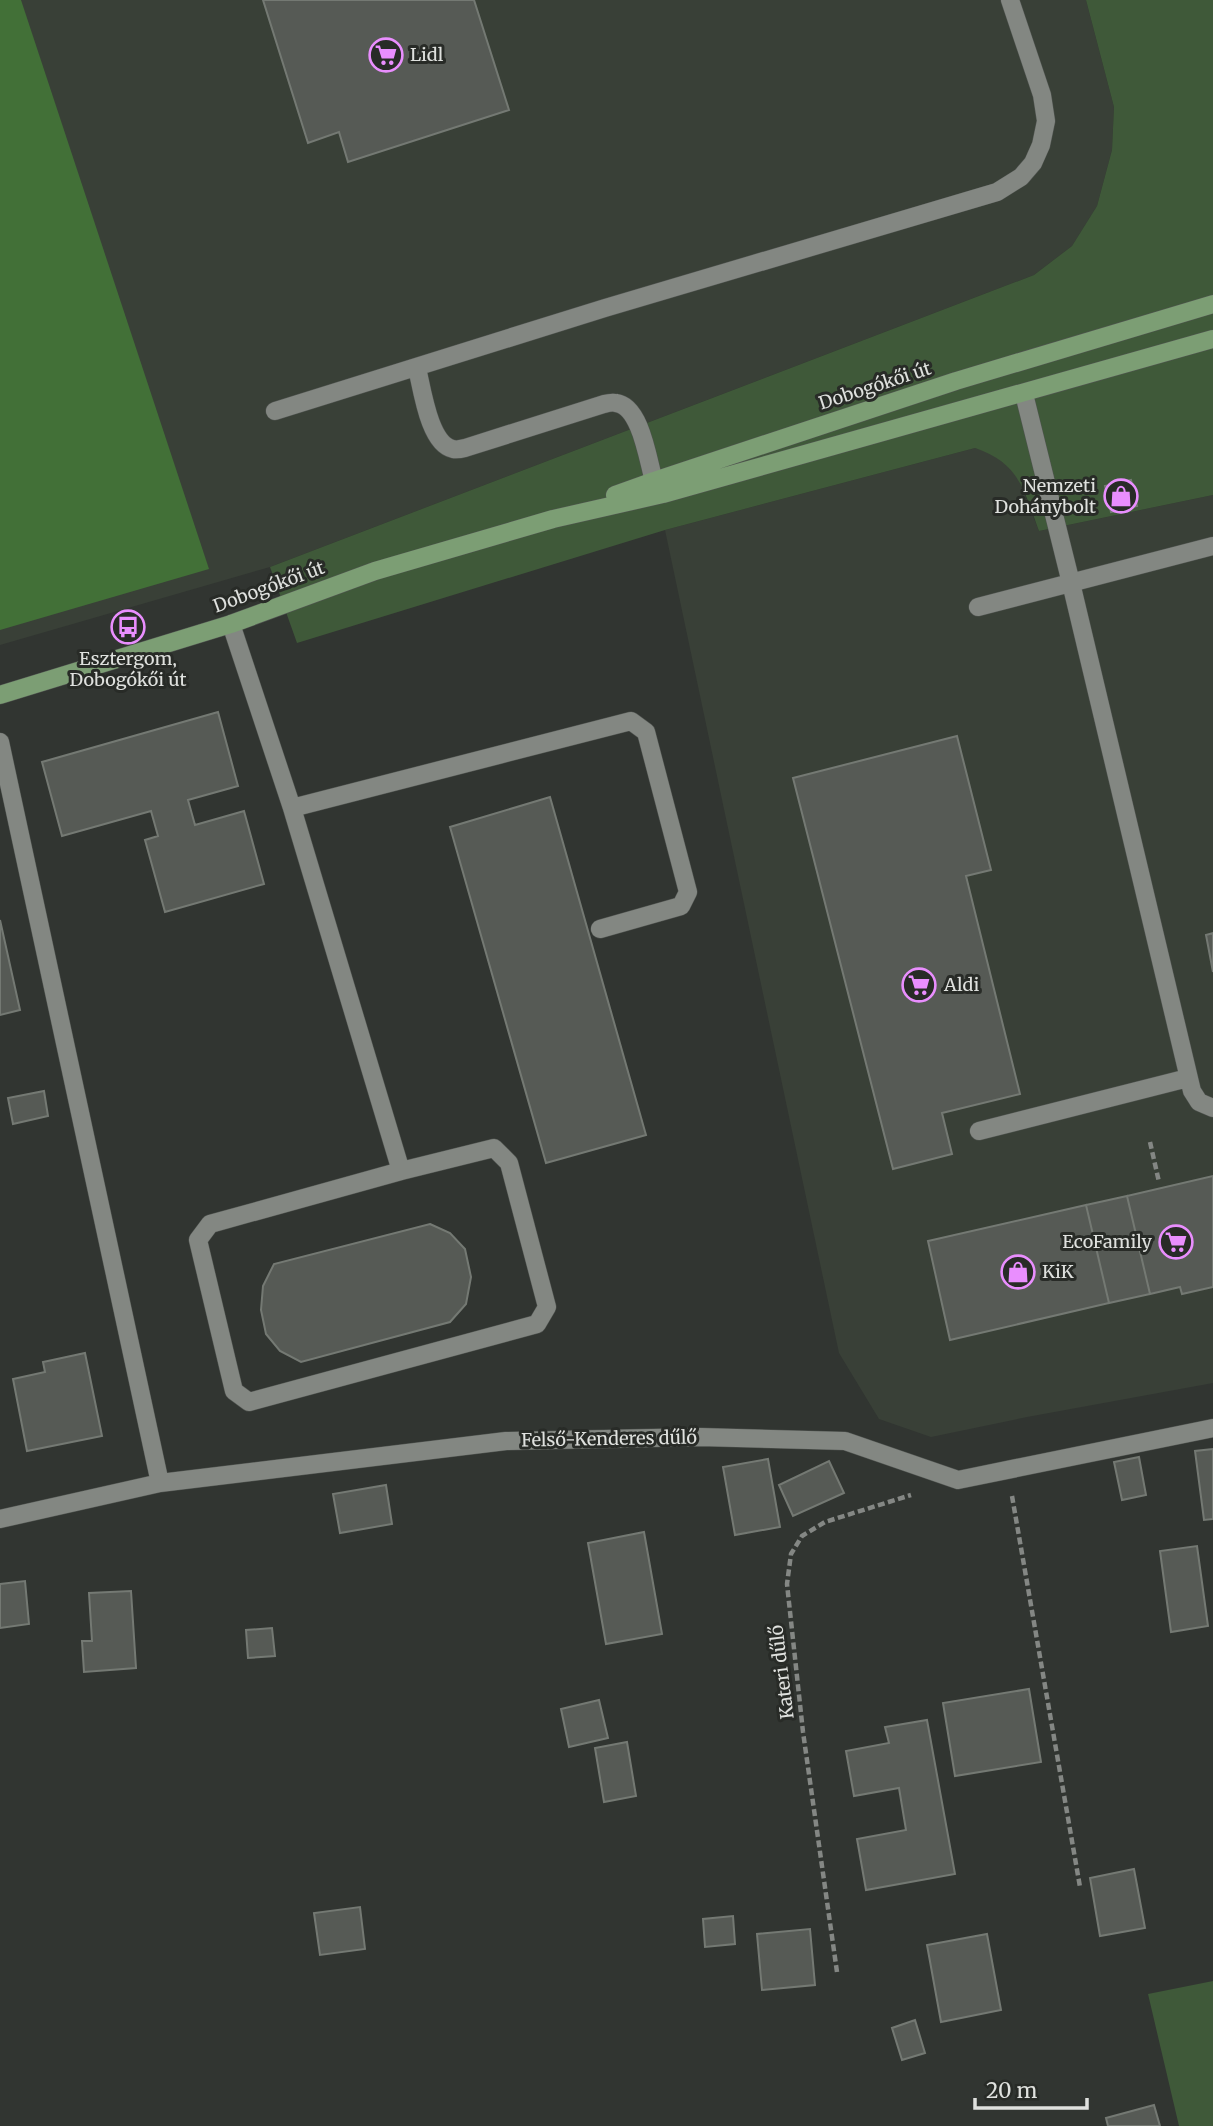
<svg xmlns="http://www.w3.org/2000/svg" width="1213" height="2126" font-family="Merriweather,serif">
	<rect width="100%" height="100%" fill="#313531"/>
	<!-- built -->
	<path fill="#394037" d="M0,0H1086L1114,107L1112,150L1097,206L1072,246L1034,275L270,567L0,645Z
		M975,448L992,453L1016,473L1039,531L1213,495V1383L1027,1417L931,1437L879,1419L839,1353L665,530Z"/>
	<!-- green -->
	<path fill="#3f5939" d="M1086,0H1213V495L1039,531C1024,491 1020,463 975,448L665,530L297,643L270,567L1034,275L1072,246L1097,206L1112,150L1114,107Z
		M1213,1981V2126H1179L1148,1994Z"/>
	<!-- forest -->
	<path fill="#427037" d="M0,0H21L209,569L0,630Z"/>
	<!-- building -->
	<path fill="#565a55" stroke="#747973" stroke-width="2" d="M263,0H474L509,110L348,162L339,132L308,143Z
		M1131,480L1137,506L1111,512L1105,486Z
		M218,712L238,786L188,800L195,825L244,811L264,884L165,912L145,840L158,836L151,811L62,836L42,762Z
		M957,736L991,870L966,876L1020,1094L942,1113L952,1154L893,1169L793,778Z
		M550,797L646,1135L546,1163L450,827Z
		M0,920L20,1010L0,1015Z
		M1213,933V972L1206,935Z
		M44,1091L48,1116L13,1124L8,1098Z
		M1213,1176V1287L1182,1294L1180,1287L1150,1294L1127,1196Z
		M1127,1196L1150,1294L1109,1303L1086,1205Z
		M1086,1205L1109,1303L950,1340L928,1241Z
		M430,1224L450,1233L465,1249L471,1277L466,1304L450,1322L301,1362L280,1351L266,1334L261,1310L263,1286L274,1264Z
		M85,1353L102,1436L27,1451L13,1379L45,1372L43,1362Z
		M1213,1449V1519L1204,1520L1195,1451Z
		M1139,1457L1146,1495L1122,1500L1114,1462Z
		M768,1459L780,1527L735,1535L723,1467Z
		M829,1461L844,1493L793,1516L779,1485Z
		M386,1485L392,1524L340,1533L333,1494Z
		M644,1532L662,1634L606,1644L588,1543Z
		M1197,1546L1208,1626L1171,1632L1160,1551Z
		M25,1581L29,1624L0,1628V1584Z
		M131,1591L136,1668L84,1672L82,1641H92L89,1593Z
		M272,1628L275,1656L248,1658L246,1630Z
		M1029,1689L1041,1762L955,1776L943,1703Z
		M599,1700L608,1738L569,1747L561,1709Z
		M927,1720L955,1874L866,1890L857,1839L906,1830L899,1788L854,1796L846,1751L889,1743L885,1727Z
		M627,1742L636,1796L604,1802L595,1748Z
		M1134,1869L1145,1928L1100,1936L1090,1878Z
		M360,1907L365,1949L320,1955L314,1913Z
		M733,1916L735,1944L705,1947L703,1919Z
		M810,1929L815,1985L762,1990L757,1934Z
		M987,1934L1001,2010L941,2022L927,1945Z
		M915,2020L925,2053L902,2060L892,2028Z
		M1154,2105L1160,2126H1108L1106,2118Z"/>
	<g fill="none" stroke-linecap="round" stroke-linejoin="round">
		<defs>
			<path id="minor" d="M417,368C422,388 429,444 453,449C457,450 461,449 465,448L604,404C608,403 612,402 616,403C641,406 648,461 654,481
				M1024,394L1071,583L1192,1091L1199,1102L1213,1108
				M275,411L605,308L997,192L1021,177L1033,163L1041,145L1046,121L1042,95L1010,0
				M978,607L1213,546
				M231,624L292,808L401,1171
				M0,742L160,1483
				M292,808L631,721L646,732L688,892L681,906L600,929
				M979,1131L1188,1078
				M494,1148L509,1163L547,1307L537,1324L249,1402L234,1391L198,1240L210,1224L401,1171Z
				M0,1519L160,1483L506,1441L700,1437L845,1441L958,1480L1213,1428"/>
			<path id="major" d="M615,495L654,481L956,381L1213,304
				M0,695L231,624L375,571L553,519L663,494L1213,339"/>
		</defs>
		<!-- minor casing -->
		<use href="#minor" stroke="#505450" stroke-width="19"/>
		<!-- major casing -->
		<use href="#major" stroke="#505450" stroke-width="19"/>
		<!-- path -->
		<path stroke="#848784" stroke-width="4.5" stroke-dasharray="7 3.5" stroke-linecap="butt" d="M1150,1142L1159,1182
			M1012,1496L1080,1887
			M837,1972L803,1732L787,1584L791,1554L802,1536L825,1522L911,1495"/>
		<!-- minor -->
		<use href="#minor" stroke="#838782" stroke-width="18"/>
		<!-- major -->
		<use href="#major" stroke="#7c9e74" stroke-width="18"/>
	</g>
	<!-- icons -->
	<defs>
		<symbol id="supermarket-ring" viewBox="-11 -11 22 22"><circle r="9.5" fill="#282b27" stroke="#e98efe" stroke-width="1.5"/><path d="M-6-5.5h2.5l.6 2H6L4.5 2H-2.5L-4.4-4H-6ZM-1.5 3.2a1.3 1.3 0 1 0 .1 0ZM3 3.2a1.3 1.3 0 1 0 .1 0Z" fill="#e98efe"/></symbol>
		<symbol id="shop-ring" viewBox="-11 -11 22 22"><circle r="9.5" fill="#282b27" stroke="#e98efe" stroke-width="1.5"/><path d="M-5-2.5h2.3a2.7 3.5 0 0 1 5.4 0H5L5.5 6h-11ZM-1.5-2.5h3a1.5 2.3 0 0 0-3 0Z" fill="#e98efe"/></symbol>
		<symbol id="bus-ring" viewBox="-11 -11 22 22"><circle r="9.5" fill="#282b27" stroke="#e98efe" stroke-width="1.5"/><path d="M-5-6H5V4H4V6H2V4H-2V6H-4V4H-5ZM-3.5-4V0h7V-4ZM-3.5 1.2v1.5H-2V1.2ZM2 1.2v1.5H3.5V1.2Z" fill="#e98efe"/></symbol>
	</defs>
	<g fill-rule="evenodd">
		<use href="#supermarket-ring" x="367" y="36" width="38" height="38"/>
		<use href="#shop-ring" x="1102" y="477" width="38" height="38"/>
		<use href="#bus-ring" x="109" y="608" width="38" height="38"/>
		<use href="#supermarket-ring" x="900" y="966" width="38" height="38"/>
		<use href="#supermarket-ring" x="1157" y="1223" width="38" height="38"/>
		<use href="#shop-ring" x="999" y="1253" width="38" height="38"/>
	</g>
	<g text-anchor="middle" stroke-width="6" stroke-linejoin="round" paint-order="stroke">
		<!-- poi labels -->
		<g font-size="18" fill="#dfe1de" stroke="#282b27" text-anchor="start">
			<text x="410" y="61">Lidl</text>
			<text x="1096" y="492" text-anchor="end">Nemzeti<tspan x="1096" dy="21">Dohánybolt</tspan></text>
			<text x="128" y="665" text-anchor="middle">Esztergom,<tspan x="128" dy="21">Dobogókői út</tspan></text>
			<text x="944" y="991">Aldi</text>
			<text x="1152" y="1248" text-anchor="end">EcoFamily</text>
			<text x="1042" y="1278">KiK</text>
		</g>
		<!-- street labels -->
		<g font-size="18" fill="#dfe1de" stroke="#282b27">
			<text transform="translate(875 386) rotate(-18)" y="6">Dobogókői út</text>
			<text transform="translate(269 587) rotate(-20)" y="6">Dobogókői út</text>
			<text transform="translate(609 1439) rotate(-1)" y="6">Felső-Kenderes dűlő</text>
			<text transform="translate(782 1672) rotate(-97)" y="6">Kateri dűlő</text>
		</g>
	</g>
	<!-- scale -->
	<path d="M975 2098v10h112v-10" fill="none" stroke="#dfe1de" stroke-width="3.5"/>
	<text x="986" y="2098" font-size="21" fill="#dfe1de" stroke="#282b27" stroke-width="5" paint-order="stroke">20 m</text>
</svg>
